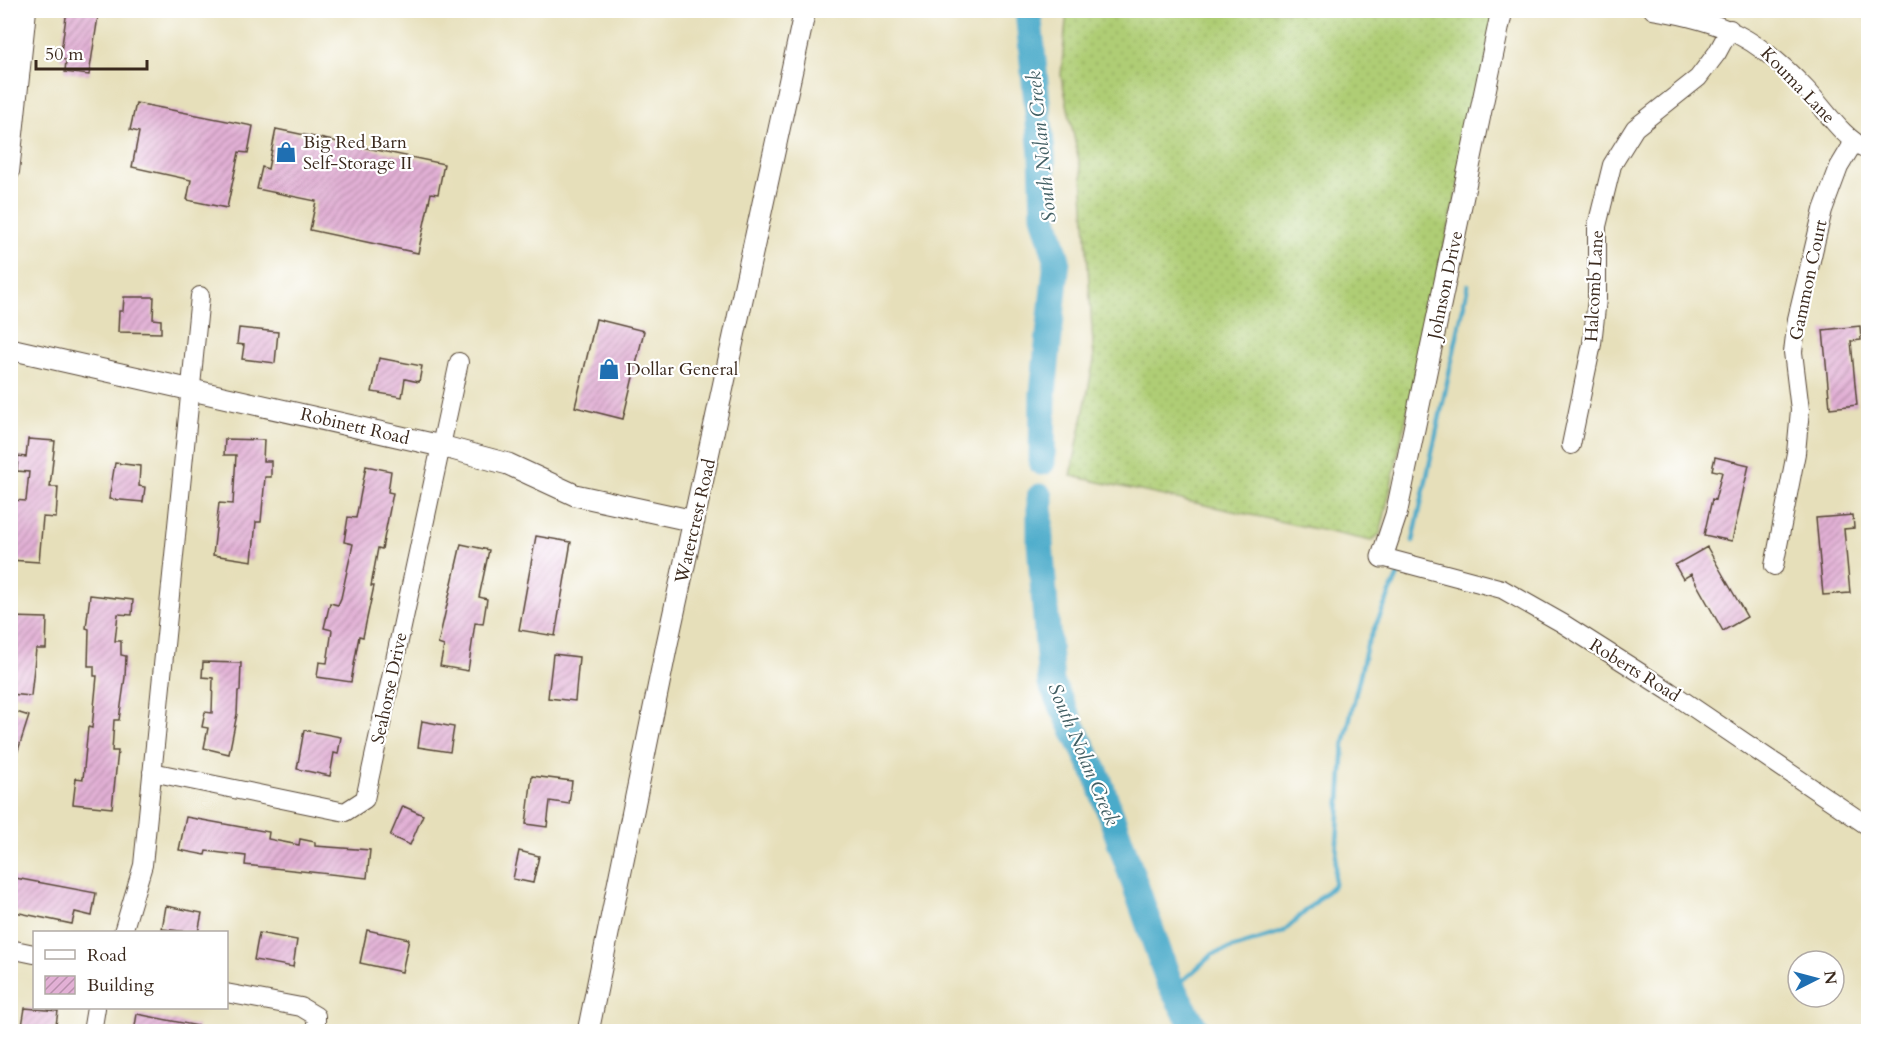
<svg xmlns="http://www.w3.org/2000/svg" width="1879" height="1042" font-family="Cardo,serif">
	<defs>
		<pattern id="grass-dots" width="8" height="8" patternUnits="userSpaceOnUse" patternTransform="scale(1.5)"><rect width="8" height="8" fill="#afcd74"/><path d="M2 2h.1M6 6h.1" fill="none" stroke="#97b064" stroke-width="1.8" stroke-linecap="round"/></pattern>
		<pattern id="building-hatch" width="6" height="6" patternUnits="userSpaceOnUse" patternTransform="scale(1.5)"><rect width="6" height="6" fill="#e2b0d5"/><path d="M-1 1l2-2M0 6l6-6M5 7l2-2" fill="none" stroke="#b88fac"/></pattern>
	</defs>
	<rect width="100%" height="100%" fill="#fff"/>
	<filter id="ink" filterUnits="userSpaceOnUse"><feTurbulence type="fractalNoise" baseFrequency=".0167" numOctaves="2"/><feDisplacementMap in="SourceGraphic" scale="12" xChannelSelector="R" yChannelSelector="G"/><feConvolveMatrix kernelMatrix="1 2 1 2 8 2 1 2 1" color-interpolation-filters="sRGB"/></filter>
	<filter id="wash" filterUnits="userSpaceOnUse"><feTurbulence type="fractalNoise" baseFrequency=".008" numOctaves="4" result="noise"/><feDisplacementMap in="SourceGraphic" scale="24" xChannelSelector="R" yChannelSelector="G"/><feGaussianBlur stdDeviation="1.35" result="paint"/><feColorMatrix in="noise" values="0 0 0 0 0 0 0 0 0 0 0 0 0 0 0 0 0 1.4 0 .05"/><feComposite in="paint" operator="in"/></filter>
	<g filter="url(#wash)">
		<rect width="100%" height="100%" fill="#e6dfba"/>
		<!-- grass -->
		<path fill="url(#grass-dots)" stroke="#757c49" stroke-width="1.5" d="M1067,11H1497L1384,517L1380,534L1371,541L1071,476L1094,360L1082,175L1061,75Z"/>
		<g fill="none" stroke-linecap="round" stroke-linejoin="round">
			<!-- stream -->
			<path stroke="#4babca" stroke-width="4.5" d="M1413,541L1468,285
				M1173,989L1213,954L1283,932L1334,885L1344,744L1367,645L1398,575"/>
			<!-- river -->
			<path stroke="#4babca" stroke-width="27" d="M1028,10L1042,154L1044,215L1057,260L1043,393L1042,462
				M1040,497V543L1051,683L1098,778L1169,982L1197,1032"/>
		</g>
		<g id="blocks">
			<!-- building -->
			<path fill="url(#building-hatch)" d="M67,10H99L89,75L65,72L66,60L60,59Z
				M136,103L253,126L248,153L239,152L227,208L187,200L191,180L132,167L139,132L130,130Z
				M276,129L444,164L438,194L431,193L418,253L310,230L316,201L257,189L262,167L268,169Z
				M124,297H154L153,319L161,320V333L118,332L119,311H123Z
				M596,319L644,331L623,419L575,407Z
				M1860,326L1861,340L1851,341L1857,405L1830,408L1823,330Z
				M239,328L278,332L275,363L242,359L244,345L237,344Z
				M379,358L422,366L419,382L405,379L402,397L372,392Z
				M28,439L55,441L50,487H58L56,518L43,517L39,562L10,560L13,500L26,501L29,472L17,471L18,456L26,457Z
				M225,439L264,440L263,461H271V477H265L261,522H256L252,561L213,555L219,503L233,504L236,455H224Z
				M1715,457L1749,465L1732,541L1704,535L1712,499L1715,500L1722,472L1712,470Z
				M115,463L140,466L139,486L145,487L143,502L109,499Z
				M366,466L391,471L388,492L393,493L382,549L378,548L371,586H374L363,637L359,636L351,682L317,677L319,662L327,663L332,630L324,628L330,603L338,605L341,598L353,544L344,542L348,517L356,518Z
				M1853,515L1854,528L1844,529L1850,593L1823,595L1816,518Z
				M536,536L571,542L555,636L519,630Z
				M461,544L489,550L479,597L487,599L483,624L475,623L468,671L440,666L444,646L438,644Z
				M1707,547L1747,617L1723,631L1691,574L1683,579L1675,565Z
				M90,595L133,600L132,615L118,614L115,641H121V655L126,656L125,677L119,720H114L112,751H118L112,808L73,804L76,778L83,779L88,727L92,728L97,676H94V666H88L89,629L86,628Z
				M10,617L47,618L46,649H36L31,696L10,694Z
				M553,654L579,657L575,701L548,698Z
				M203,662L241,663L240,691H238L237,714L229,754L204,748L208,728L202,727L205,712L212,713L213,678L202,677Z
				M10,710L29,716L13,766L10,765Z
				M422,721L454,727L450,752L418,747Z
				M304,730L341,737L338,754L334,753L330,776L297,769Z
				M532,776L572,781L569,804L550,801L547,827L526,824Z
				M403,806L423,815L410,845L390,836Z
				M186,817L269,832L268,839L299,845L300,839L315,842V846L370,850L367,878L245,865L246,856L206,851L205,855L179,850Z
				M519,851L539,856L533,883L513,879Z
				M10,877L96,893L92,916L75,912L72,924L10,911Z
				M166,906L202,913L198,933L162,929Z
				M367,930L409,939L402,972L360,963Z
				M259,933L297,940L293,967L254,960Z
				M25,1008L58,1011L55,1032H21Z
				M137,1014L198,1026L197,1032H134Z"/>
		</g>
	</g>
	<g filter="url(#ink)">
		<use href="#blocks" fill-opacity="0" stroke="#554535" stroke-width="1.5"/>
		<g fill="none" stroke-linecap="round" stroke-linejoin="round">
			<defs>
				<path id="minor" d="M1653,10C1722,21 1757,37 1806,89C1826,110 1841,137 1868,150
					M10,172L27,10
					M1571,445L1592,344L1597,299V226L1612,165L1635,128L1698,78L1717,53L1730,29
					M1382,557L1502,589L1562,623L1669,691L1868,826
					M1774,566L1796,453L1800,410L1793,352L1797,319L1823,210L1839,167L1854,142
					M152,772L345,812L365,799L459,362
					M123,932L143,865L200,296
					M10,949L34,954
					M226,993L301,1007L316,1016V1032
					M92,1032L96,1008"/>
				<path id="tertiary" d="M10,349L441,446L508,464L575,495L694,521
					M1382,557L1396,515L1502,10
					M588,1032L667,644L805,10"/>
			</defs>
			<!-- minor casing -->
			<use href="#minor" stroke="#554535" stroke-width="20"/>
			<!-- tertiary casing -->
			<use href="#tertiary" stroke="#554535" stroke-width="23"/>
			<!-- minor -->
			<use href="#minor" stroke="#fff" stroke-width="18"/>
			<!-- tertiary -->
			<use href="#tertiary" stroke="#fff" stroke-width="21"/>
		</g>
	</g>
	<!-- icons -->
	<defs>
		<symbol id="shop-bare" viewBox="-9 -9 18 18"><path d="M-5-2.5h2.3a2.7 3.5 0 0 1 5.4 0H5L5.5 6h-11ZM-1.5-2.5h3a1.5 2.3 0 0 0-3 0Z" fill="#1f6fb2" stroke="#fff" stroke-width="2.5" paint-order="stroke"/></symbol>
	</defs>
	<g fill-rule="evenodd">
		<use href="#shop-bare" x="271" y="137" width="30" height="30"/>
		<use href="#shop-bare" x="594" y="354" width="30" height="30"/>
	</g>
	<g text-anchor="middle" stroke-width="4.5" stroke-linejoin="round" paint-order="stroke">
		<!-- street labels -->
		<g font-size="18" fill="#3b2a1e" stroke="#fff">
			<text transform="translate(1798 85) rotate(46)" y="6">Kouma Lane</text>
			<text transform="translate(1808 280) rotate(-78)" y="6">Gammon Court</text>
			<text transform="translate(1445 285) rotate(-78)" y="6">Johnson Drive</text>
			<text transform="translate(1594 286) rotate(-87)" y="6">Halcomb Lane</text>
			<text transform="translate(355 426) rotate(13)" y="6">Robinett Road</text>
			<text transform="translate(695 521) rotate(-77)" y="6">Watercrest Road</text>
			<text transform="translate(1635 670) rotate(32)" y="6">Roberts Road</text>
			<text transform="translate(389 688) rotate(-78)" y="6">Seahorse Drive</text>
		</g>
		<!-- poi labels -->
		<g font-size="18" fill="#3b2a1e" stroke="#fff" text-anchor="start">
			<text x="303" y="148">Big Red Barn<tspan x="303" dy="21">Self-Storage II</tspan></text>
			<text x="626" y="375">Dollar General</text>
		</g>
		<!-- water labels -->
		<g font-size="20" font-style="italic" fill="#415e63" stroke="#fff">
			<text transform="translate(1041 147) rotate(-96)" y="7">South Nolan Creek</text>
			<text transform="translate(1084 754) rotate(67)" y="7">South Nolan Creek</text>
		</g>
	</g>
	<!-- margin -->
	<rect width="1879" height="1042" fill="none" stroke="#fff" stroke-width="36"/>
	<!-- legend -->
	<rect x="33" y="931" width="195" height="78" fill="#ffffff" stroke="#b1aaa5" stroke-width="1.5"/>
	<rect x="45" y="950" width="30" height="9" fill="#ffffff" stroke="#b1aaa5" stroke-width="1.5"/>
	<text x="87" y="961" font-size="18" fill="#3b2a1e">Road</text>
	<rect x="45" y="976" width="30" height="18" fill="url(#building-hatch)" stroke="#b1aaa5" stroke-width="1.5"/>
	<text x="87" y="991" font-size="18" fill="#3b2a1e">Building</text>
	<!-- north arrow -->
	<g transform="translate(1816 979) rotate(84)"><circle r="28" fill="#ffffff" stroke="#b1aaa5" stroke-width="1.5"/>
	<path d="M0-4.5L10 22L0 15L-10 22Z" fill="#1f6fb2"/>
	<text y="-9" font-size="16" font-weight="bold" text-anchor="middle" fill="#3b2a1e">N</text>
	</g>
	<!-- scale -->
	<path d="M36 60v9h111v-9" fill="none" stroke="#3b2a1e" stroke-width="3"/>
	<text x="45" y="60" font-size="18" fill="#3b2a1e" stroke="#ffffff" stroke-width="4.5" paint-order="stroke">50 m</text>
</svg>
